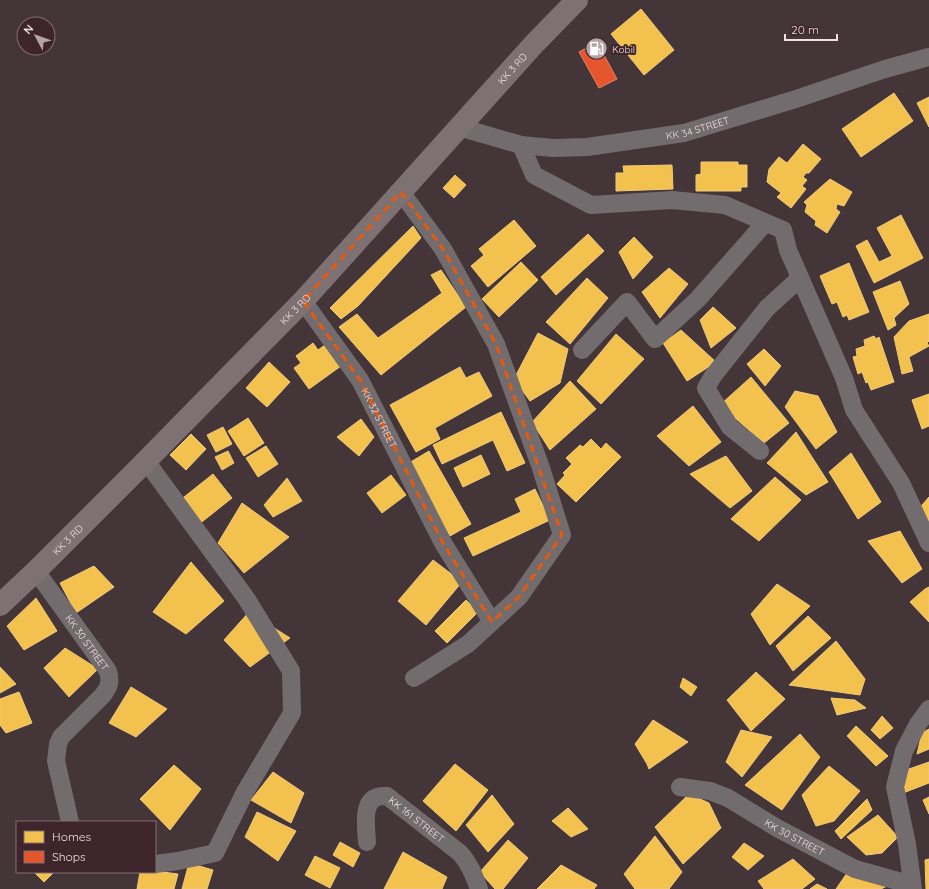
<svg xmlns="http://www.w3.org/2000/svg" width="929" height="889" font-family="Quicksand,sans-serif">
	<rect width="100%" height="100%" fill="#433538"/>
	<!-- homes -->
	<path fill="#f2c14e" stroke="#f2ca7b" d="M641,9L674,50L644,75L611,34Z
		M894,93L913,121L861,157L842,129Z
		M929,97V127L917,103Z
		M803,144L821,159L809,173H806L803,177L807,180L802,186L806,189L791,208L777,197L781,193L767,182L769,169L779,157L787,163Z
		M701,162H738V165H747V187H741V191H696V175L701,174Z
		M672,165L673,189L616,191V173H624L623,166Z
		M455,175L466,185L454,198L443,188Z
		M830,179L852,192L844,206L837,204L836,209L840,212L827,233L815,225L816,221L805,212L807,205L804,202Z
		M901,215L923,258L874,283L856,246L867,240L879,262L892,256L877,228Z
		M514,220L536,246L488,287L471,266L484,255L479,249Z
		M413,226L421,238L358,306L341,319L330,308Z
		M588,234L604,251L556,295L541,277Z
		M634,237L653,257L633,279L619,252Z
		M521,262L538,280L499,317L482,299Z
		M849,263L869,312L849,320L847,315L843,317L837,302L832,304L820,276Z
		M669,268L688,284L660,318L642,292Z
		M441,270L466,307L381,375L339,327L357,314L378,338L442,293L431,275Z
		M587,278L608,298L570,344L546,322Z
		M900,281L909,304L894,318L896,325L888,330L873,292Z
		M713,307L736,328L711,348L700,320Z
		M929,314V341L927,343L929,346L909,357L913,371L902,374L894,337L909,321Z
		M681,330L716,362L687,381L663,343Z
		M538,333L568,349L560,383L530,401L514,379Z
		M616,334L644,359L601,404L577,381Z
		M874,336L876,339L879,337L894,382L871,390L868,382L866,383L862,372L858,374L853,357L857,356L856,349L865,346L864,340Z
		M313,343L318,350L325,345L341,366L309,389L294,368L301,363L296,356Z
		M764,349L781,366L765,386L747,364Z
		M269,362L290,382L267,407L246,388Z
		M460,367L466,378L479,372L492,396L435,428L440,439L416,452L390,405Z
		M751,377L789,423L764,443L720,405Z
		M570,381L596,409L550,450L532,422Z
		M795,391L818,396L837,432L816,449L785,407Z
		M929,394V426L922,429L912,400Z
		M693,406L721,442L689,466L657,436Z
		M501,412L525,463L507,471L493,440L442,464L433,445Z
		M248,418L264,443L244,456L228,431Z
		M361,419L374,437L359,456L337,437Z
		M223,427L232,444L216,452L207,435Z
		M796,432L828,482L806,495L767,463Z
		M191,434L206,449L186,470L170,455Z
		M591,439L601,449L606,443L621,457L576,502L557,484L565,475L563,473L572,464L566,458L580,445L583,447Z
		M266,446L278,464L258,477L246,458Z
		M228,451L234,463L222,470L215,457Z
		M429,451L471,524L450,536L409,463Z
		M851,453L881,502L858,519L829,472Z
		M481,455L490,474L463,487L454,468Z
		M726,456L752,491L730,508L690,474Z
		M213,474L232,498L198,525L179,501Z
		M391,475L406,495L382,513L367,493Z
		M775,477L801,500L759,541L731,519Z
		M287,478L302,501L273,517L264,505Z
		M535,489L550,520L473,556L464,538L521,512L515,499Z
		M929,497V529L916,512Z
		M242,503L289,537L244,573L218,543Z
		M900,531L922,569L902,583L868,541Z
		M433,560L462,582L426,625L398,601Z
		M191,562L224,601L186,634L153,612Z
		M94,566L114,587L76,613L60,583Z
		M777,584L810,606L770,645L751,614Z
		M929,587V622L910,602L925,589Z
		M36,598L57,631L24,650L7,626Z
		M466,600L478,612L447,643L435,631Z
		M249,612L290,638L250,667L224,640Z
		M808,616L831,638L793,671L776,646Z
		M836,641L865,679L860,695L789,685Z
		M65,648L98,669L69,697L44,668Z
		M0,667L16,684L0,693Z
		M756,672L785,699L751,731L727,700Z
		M683,678L697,687L691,696L680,687Z
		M131,687L167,709L136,737L109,723Z
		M19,692L32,723L6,733L0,725V699Z
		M831,698L855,700L866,708L837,715Z
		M882,716L893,728L880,739L871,730Z
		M653,720L688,742L649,769L647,764L635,744Z
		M856,726L888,756L876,766L847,736Z
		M929,729V749L917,754L922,733Z
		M741,730L772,737L742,777L726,762Z
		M800,734L820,757L782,810L745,785Z
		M929,762V783L903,793L906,770Z
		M455,764L488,790L456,831L423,801Z
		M174,765L201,789L170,830L140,799Z
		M829,766L860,791L834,821L816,826L802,795Z
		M273,772L304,793L291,823L251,800Z
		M689,794L709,803L721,828L683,864L655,827Z
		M492,795L514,824L488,852L466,825Z
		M929,797V814L923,800Z
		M867,799L872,810L841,839L835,831Z
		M568,808L588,829L571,837L552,821Z
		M257,812L296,831L278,861L245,837Z
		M878,815L898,837L882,853L866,855L847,837Z
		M655,836L682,872L669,889H635L624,874Z
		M508,840L528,858L503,889H495L480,872Z
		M340,842L360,853L353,867L333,855Z
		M744,843L764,856L748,870L732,857Z
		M403,852L447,877L442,889H384Z
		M315,856L340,868L330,888L305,875Z
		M793,859L815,879L802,889H764L758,881Z
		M929,859V889H926L925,860Z
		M189,863L213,870L207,889H182Z
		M561,865L597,885L594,889H537Z
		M155,871L178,874L174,889H137L140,872H155Z
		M34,872H54L44,882Z
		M847,873L889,885L881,889H836Z
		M817,884L827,889H810Z"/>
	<!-- shops -->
	<path fill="#e4572e" stroke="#e88064" d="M597,42L617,79L599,88L579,52Z"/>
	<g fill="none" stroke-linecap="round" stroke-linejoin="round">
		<!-- minor -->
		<g stroke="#736c6e" stroke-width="18">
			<path id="s1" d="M459,127L521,145L553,148L587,147L684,133L796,99L885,69L929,57"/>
			<path d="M521,145L534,175L591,205L672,200L725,205L783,230L788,250L844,378L854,410L901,483L929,543"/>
			<path d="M401,192L443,249L496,344L541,468L562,535L519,597L468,644L414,678"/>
			<path id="s2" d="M303,301L360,380L443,543L492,622"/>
			<path d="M582,350L627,302L655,339L698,299L765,223"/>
			<path d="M760,451L730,427L706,388L713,376L767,308L800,278"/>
			<path d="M146,461L246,598L291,671L292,713L245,792L215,853L178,861L155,864"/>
			<path id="s3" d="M36,571L108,671C111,682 109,688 102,696L61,737L58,744L56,761L70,822"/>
			<path id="s4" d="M680,787L710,791L728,798L777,828L855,869L912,885"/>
			<path id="s5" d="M367,842C366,824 360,794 387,796L460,853C470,864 474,876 479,889"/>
			<path d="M913,889L907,844L895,787L904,751L918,724L929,709"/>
		</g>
		<!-- highway -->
		<path stroke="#7d7174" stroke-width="22" id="s6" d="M0,605L36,571L139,468L303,301L535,43L577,0"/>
	</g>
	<!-- marked area -->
	<path fill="none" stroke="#e8590c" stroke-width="3" stroke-dasharray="8 5" stroke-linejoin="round" d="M401,192L443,249L496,344L562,535L519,597L492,622L443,543L360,380L303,301Z"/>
	<!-- icons -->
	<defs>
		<symbol id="fuel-disc" viewBox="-11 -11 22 22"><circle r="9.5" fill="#b4a4a7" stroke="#3e252b"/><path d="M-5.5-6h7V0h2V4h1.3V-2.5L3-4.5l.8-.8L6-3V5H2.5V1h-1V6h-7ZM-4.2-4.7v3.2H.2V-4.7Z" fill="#fff"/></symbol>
	</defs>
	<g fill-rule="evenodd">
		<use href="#fuel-disc" x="584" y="36" width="25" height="25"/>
	</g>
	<g text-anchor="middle" stroke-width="4" stroke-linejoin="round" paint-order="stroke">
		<!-- poi labels -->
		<g font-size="10" fill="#f1dfe3" stroke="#3e252b" text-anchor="start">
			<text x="612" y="53">Kobil</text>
		</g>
		<!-- street labels -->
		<g font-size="10" fill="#f1dfe3" stroke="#3e252b">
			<text dy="4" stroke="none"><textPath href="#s6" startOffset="742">KK 3 RD</textPath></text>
			<text dy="4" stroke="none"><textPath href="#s1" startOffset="243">KK 34 STREET</textPath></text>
			<text dy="4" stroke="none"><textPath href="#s6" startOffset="418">KK 3 RD</textPath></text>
			<text dy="4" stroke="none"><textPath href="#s2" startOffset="140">KK 32 STREET</textPath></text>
			<text dy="4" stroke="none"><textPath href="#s6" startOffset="94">KK 3 RD</textPath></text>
			<text dy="4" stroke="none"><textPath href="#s3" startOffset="88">KK 30 STREET</textPath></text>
			<text dy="4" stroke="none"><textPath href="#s5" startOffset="97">KK 161 STREET</textPath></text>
			<text dy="4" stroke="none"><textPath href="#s4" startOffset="127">KK 30 STREET</textPath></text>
		</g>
	</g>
	<!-- legend -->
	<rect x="16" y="821" width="140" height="52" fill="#3e252b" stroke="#866f75"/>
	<rect x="24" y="831" width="20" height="12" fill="#f2c14e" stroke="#866f75"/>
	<text x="52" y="841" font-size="12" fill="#f1dfe3">Homes</text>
	<rect x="24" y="851" width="20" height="12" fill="#e4572e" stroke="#866f75"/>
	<text x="52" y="861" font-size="12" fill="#f1dfe3">Shops</text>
	<!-- north arrow -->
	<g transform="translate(36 36) rotate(311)"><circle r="19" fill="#3e252b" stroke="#866f75"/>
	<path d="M0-3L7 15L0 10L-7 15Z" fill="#b4a4a7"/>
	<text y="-6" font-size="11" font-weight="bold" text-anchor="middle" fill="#f1dfe3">N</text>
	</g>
	<!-- scale -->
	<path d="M785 34v6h52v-6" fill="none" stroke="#f1dfe3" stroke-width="2"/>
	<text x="791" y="34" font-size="12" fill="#f1dfe3" stroke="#3e252b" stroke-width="3" paint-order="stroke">20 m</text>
</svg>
